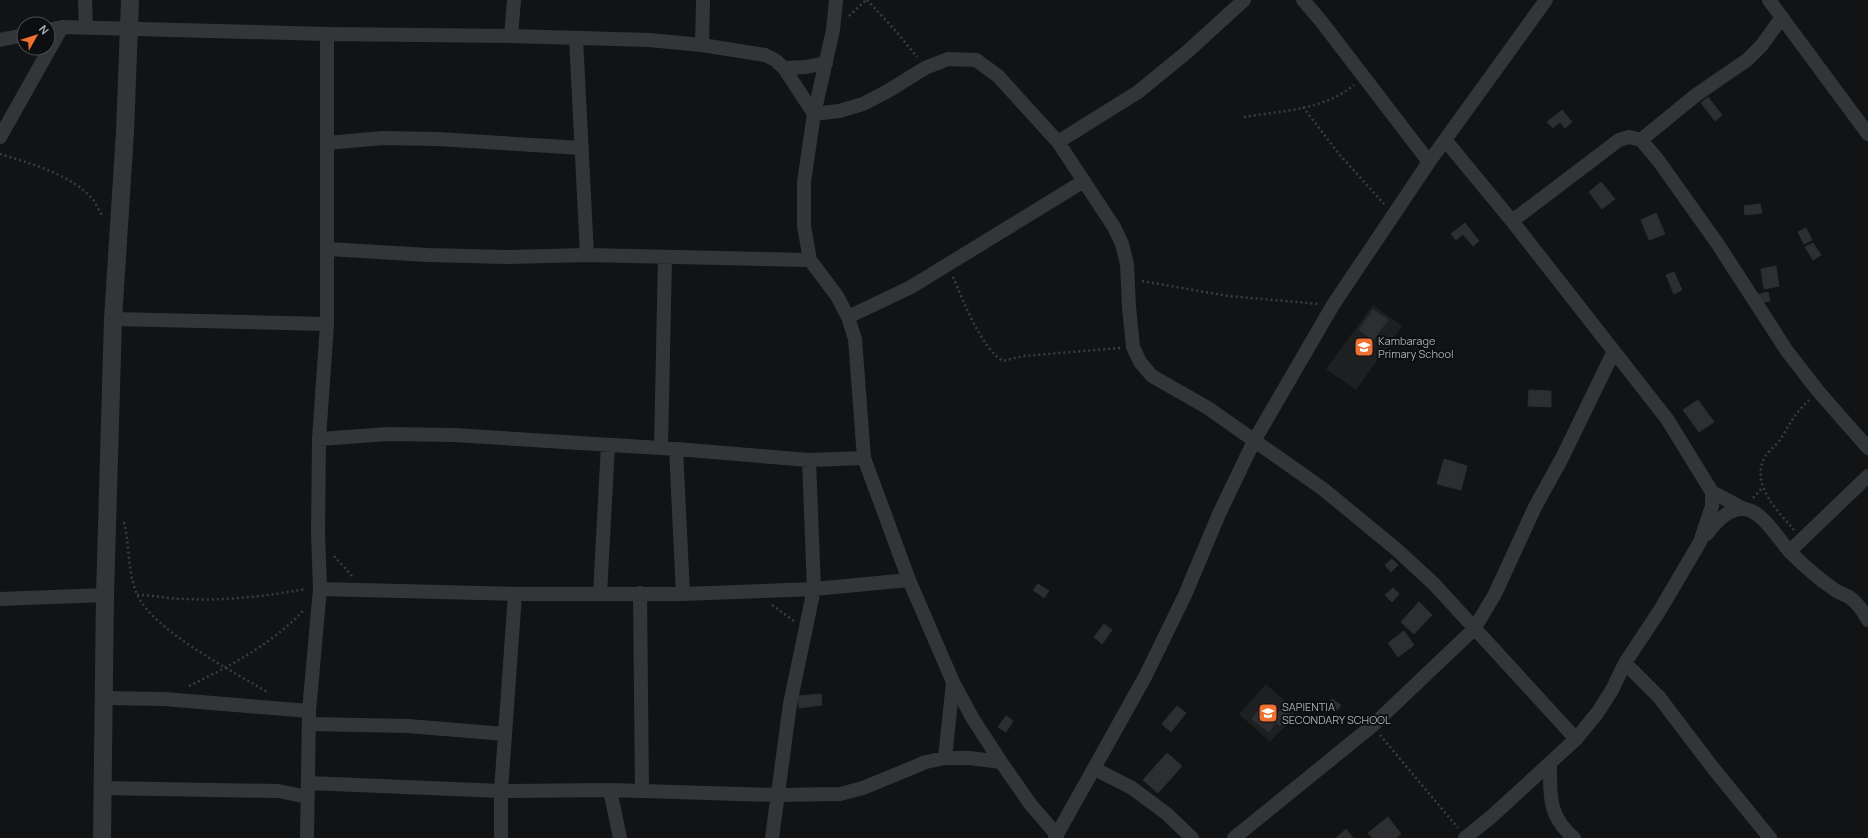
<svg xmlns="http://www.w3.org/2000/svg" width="1868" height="838" font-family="Manrope,sans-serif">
	<rect width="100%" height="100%" fill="#121314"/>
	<!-- built -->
	<path fill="#1e1f21" d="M1373,305L1402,326L1356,390L1326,369Z
		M1266,684L1298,713L1270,742L1239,714Z"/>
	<!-- building -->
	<path fill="#2d2e30" stroke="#2c2d30" d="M1708,97L1722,115L1715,121L1701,103Z
		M1562,110L1572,122L1565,128L1560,122L1553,128L1547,122Z
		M1601,182L1615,199L1602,209L1589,192Z
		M1760,204L1762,213L1745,215L1744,206Z
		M1656,213L1665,234L1649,240L1641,220Z
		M1465,223L1479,241L1473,246L1463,234L1456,240L1451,234Z
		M1806,228L1812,240L1804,244L1798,232Z
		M1813,243L1821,255L1813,260L1805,247Z
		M1776,266L1779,286L1764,289L1761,269Z
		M1674,272L1682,290L1674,294L1666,275Z
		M1768,292L1770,301L1758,303L1756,295Z
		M1373,310L1388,320L1373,340L1359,330Z
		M1529,390L1551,391V407L1528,406Z
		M1698,400L1714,422L1699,432L1683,410Z
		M1444,459L1467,466L1461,490L1437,484Z
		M1392,559L1398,565L1391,572L1385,565Z
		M1038,584L1049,591L1044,598L1033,590Z
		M1393,588L1399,594L1392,602L1385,595Z
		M1419,602L1432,615L1414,634L1401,622Z
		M1104,624L1112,630L1102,644L1094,637Z
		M1404,631L1414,645L1398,657L1388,643Z
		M821,694L822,705L799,708L798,696Z
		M1332,699L1341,705L1335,713L1326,707Z
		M1177,706L1186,713L1171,732L1162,724Z
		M1283,707L1291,714L1280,726L1272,719Z
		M1258,711L1275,724L1269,732L1252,719Z
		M1006,716L1013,721L1006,732L998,727Z
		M1167,753L1182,766L1158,793L1143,780Z
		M1388,817L1401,834L1396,838H1372L1368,833Z
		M1346,829L1353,838H1336Z"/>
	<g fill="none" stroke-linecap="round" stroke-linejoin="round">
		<!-- path -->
		<path stroke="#393d40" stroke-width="2.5" stroke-dasharray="2 3" stroke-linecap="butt" d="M867,0L894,29L917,57
			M849,16L866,0
			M1303,107L1339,154L1384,204
			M1244,117C1281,111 1324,110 1354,85
			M0,154C29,163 74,175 94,201C97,206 100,212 103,217
			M953,277C963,300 981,348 1003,361L1023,356L1120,348
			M1142,281L1228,296L1319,304
			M1753,498L1763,487
			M124,522C130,546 127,571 137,594C152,630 234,672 269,693
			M1794,530C1778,511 1751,486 1764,458C1769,450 1777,445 1782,437C1790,423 1797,411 1809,400
			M334,556L352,576
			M137,595C153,595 169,599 186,599C226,601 267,596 306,589
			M772,605L794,621
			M189,686C230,666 272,644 304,610
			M1380,735L1458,828"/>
		<!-- minor -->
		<path stroke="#333639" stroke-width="14" d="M85,0L86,28
			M836,0L833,30L814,114L804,182V226L810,260L837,296L848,317L855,339L864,458L909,580L953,682L973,719L1001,762L1031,805L1057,835
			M1303,0L1321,21L1429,162
			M1769,0L1868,134
			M48,30L62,27L327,34L511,36L649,40L702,45L765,55L775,60L784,68L814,114L839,111L863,104L888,91L925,68L948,59L976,60L998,76L1058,142L1114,227L1122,244L1127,264L1129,307L1133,347L1140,362L1152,376L1208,408L1323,489L1396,549L1434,584L1576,739
			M511,36L514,0
			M576,38L587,255
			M0,40L24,35
			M702,45L703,0
			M784,68L806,67L826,63
			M0,137L62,27
			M1641,140L1696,95L1747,60L1762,45L1782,17
			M1446,141L1512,221L1667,419L1712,492V506L1700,542L1660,610L1625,663L1612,690L1598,712L1576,739L1491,817L1465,838
			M1058,142L1138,92L1187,52L1244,0
			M327,143L383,138L437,139L582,148
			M1512,221L1619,140L1629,137L1641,140L1658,160L1717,243L1787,351L1818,391L1868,448
			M328,249L428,255L506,257L587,255L810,260
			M848,317L911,287L1084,181
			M113,319L327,324
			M319,439L388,434L454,435L676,449L809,460L864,458
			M661,448L665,257
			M676,449L683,594
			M1712,492L1744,509
			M1707,534C1715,523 1728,508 1744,509C1762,510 1779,540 1790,552C1804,566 1819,579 1835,590C1839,593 1844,594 1849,597C1857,602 1863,611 1868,620
			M1790,551L1868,476
			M320,589L515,594H683L814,589L909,580
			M640,593L642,791
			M600,594L608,445
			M0,599L105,595
			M1625,663L1659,697L1713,768L1770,838
			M103,698L164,699L309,711
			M309,724L408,726L505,734
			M945,758L953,682
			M1550,764C1550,796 1548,816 1574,838
			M1095,769L1132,788L1167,814L1192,838
			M308,783L501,791L610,790L776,795L840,794L863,788L926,762L945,758H969L1001,762
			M101,788L278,791L308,797
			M610,790L620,838
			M307,838L309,711L320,589L318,534L319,439L327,324V34
			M501,838V791L515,594
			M772,838L790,704L814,589L809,460
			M1055,838L1145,677L1185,595L1219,514L1254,441L1333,305L1429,162L1546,0
			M1234,838L1372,726L1474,629L1495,594L1535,507L1562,458L1614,351"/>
		<!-- tertiary -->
		<path stroke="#333639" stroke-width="18" d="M102,838L105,595L113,319L125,132L130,0"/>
	</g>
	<!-- icons -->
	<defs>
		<symbol id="school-square" viewBox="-11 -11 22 22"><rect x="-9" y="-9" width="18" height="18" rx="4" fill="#ee7131" stroke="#0d0e0f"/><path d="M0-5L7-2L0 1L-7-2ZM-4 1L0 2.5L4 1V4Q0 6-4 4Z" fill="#fff"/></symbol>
	</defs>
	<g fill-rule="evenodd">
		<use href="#school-square" x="1353" y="336" width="22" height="22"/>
		<use href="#school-square" x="1257" y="702" width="22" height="22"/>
	</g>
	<g text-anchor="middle" stroke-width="4" stroke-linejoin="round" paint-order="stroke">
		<!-- poi labels -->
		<g font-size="11" fill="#a4aeb4" stroke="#0d0e0f" text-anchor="start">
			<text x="1378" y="345">Kambarage<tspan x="1378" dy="13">Primary School</tspan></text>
			<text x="1282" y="711">SAPIENTIA<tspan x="1282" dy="13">SECONDARY SCHOOL</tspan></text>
		</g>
	</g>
	<!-- north arrow -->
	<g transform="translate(36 36) rotate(51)"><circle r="19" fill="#0d0e0f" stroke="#494e51"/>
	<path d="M0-3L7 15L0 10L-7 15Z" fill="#ee7131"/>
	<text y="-6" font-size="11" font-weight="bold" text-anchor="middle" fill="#a4aeb4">N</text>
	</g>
</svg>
